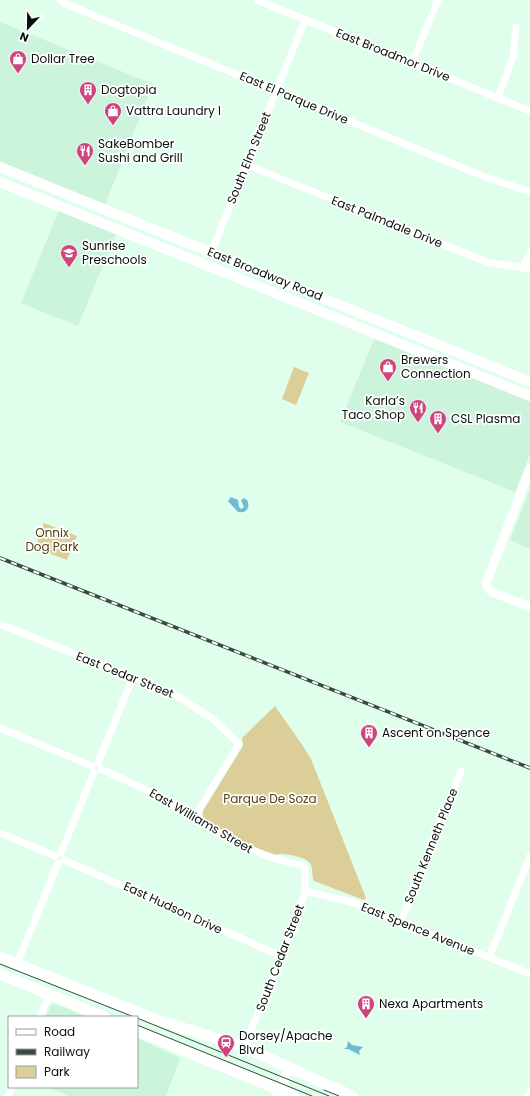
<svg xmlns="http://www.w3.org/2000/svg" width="530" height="1096" font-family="Poppins,sans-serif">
	<rect width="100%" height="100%" fill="#dffeeb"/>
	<!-- built -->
	<path fill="#ccf3dc" d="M0,22L153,84L105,205L0,162Z
		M59,210L116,234L78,326L21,303Z
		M374,339L530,401V454L515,492L340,422Z
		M530,490V549L510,540Z
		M54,1004L61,1006L87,1017H46L51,1005Z
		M137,1038L178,1057L180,1059L166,1096H69L47,1087H137Z"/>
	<!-- green -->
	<path fill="#dcce98" d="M294,367L309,373L296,405L282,399Z
		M44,523L77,536L67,560L35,548Z
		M275,706L303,746L311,759L366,898L364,900L314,881C311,875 314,867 309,862C305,857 281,852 275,855C257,849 214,833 203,817V811L243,746L242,738Z"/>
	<!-- water -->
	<path fill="#70bad4" d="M231,497L238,500L239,507L241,509L244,507L241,500L244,498L247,500C251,507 246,514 238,512L228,501Z
		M348,1041L352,1045L363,1047L359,1051L360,1055L348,1049H344L347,1047Z"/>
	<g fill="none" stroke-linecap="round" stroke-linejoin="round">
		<!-- minor -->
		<path stroke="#fff" stroke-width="7" d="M60,0L66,4L485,177L530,192
			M257,0L530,111
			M412,63L438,0
			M498,98L513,57L516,27
			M247,165L487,262L530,269
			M211,253L305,20
			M523,268L530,252
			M0,624L174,694L213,719L239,744L194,818
			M0,728L92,766
			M98,763L133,677
			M101,769C122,779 144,788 164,799C210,827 247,855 301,865L305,868V891L298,915L244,1047
			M0,833L55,856
			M61,853L94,772
			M64,860L281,956
			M305,891L352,902L530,974
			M401,922L461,771
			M489,958L530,856
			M17,964L58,863
			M40,1017L50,994
			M8,1096L12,1087
			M528,1096L530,1091"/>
		<!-- tertiary -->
		<path stroke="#fff" stroke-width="9" d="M530,469L486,583L488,588L492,592L530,607
			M277,1096L289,1068"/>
		<!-- secondary -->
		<path stroke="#fff" stroke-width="10" d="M0,167L530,382
			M0,182L530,396"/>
		<!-- primary -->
		<path stroke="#fff" stroke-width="11" d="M0,957L154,1019L244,1047L352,1096
			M0,974L104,1017
			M137,1031L294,1096"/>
		<!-- tram -->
		<path stroke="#3b4a41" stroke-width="1" d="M0,964L134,1017
			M137,1018L329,1096
			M137,1025L312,1096
			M324,1090L339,1096"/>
		<defs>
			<path id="rail" d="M0,558L530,768"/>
		</defs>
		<!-- rail casing -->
		<use href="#rail" stroke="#3b4a41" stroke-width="3.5"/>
		<!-- rail -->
		<use href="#rail" stroke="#fff" stroke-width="2" stroke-dasharray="6" stroke-linecap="butt"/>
	</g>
	<!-- icons -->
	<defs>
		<symbol id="shop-pin" viewBox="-11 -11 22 30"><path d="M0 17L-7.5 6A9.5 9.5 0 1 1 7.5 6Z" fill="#ce457e" stroke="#fff"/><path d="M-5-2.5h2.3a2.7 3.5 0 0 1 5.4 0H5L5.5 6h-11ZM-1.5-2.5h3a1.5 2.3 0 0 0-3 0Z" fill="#fff"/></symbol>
		<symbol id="building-pin" viewBox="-11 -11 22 30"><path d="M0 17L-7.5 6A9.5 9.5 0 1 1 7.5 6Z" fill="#ce457e" stroke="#fff"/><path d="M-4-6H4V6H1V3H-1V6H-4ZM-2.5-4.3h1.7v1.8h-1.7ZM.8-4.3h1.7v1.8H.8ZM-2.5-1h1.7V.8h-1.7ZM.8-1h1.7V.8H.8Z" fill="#fff"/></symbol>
		<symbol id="restaurant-pin" viewBox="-11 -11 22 30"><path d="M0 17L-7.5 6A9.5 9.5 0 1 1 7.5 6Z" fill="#ce457e" stroke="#fff"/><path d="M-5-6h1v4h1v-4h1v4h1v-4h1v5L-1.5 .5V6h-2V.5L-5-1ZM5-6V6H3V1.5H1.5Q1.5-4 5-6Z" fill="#fff"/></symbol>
		<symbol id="school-pin" viewBox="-11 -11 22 30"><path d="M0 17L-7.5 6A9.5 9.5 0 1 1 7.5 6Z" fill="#ce457e" stroke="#fff"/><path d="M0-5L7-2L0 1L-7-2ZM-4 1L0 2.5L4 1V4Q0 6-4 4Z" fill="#fff"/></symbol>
		<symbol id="station-pin" viewBox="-11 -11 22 30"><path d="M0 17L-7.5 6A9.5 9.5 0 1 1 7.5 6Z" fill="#ce457e" stroke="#fff"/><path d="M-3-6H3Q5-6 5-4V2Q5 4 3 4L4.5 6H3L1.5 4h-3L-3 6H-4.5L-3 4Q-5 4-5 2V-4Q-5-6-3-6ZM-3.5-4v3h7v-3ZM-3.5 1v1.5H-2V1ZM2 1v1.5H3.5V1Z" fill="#fff"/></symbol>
	</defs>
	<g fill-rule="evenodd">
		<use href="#shop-pin" x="8" y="49" width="20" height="27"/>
		<use href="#building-pin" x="78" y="80" width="20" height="27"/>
		<use href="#shop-pin" x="103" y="101" width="20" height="27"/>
		<use href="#restaurant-pin" x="75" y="141" width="20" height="27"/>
		<use href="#school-pin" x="59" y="243" width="20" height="27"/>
		<use href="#shop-pin" x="378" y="357" width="20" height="27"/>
		<use href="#restaurant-pin" x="408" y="398" width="20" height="27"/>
		<use href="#building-pin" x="428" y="409" width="20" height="27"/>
		<use href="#building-pin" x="359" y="723" width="20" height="27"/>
		<use href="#building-pin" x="356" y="994" width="20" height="27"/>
		<use href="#station-pin" x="216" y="1033" width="20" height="27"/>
	</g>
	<g text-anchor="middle" stroke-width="3.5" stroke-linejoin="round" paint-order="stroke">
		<!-- street labels -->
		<g font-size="12" fill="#07110b" stroke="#fff">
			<text transform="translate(393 55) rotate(22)" y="4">East Broadmor Drive</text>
			<text transform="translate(294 98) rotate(23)" y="4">East El Parque Drive</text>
			<text transform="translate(249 158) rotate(-68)" y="4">South Elm Street</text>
			<text transform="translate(387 222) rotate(22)" y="4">East Palmdale Drive</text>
			<text transform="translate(265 274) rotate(22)" y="4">East Broadway Road</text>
			<text transform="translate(125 675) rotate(22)" y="4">East Cedar Street</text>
			<text transform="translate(201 821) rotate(30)" y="4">East Williams Street</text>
			<text transform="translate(431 846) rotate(-68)" y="4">South Kenneth Place</text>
			<text transform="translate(173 908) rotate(25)" y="4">East Hudson Drive</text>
			<text transform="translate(418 929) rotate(22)" y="4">East Spence Avenue</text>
			<text transform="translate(280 958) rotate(-69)" y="4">South Cedar Street</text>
		</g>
		<!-- poi labels -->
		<g font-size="12" fill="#07110b" stroke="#fff" text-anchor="start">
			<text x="31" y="63">Dollar Tree</text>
			<text x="101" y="94">Dogtopia</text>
			<text x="126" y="115">Vattra Laundry I</text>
			<text x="98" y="148">SakeBomber<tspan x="98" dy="14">Sushi and Grill</tspan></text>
			<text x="82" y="250">Sunrise<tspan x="82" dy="14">Preschools</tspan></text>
			<text x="401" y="364">Brewers<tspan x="401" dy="14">Connection</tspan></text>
			<text x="405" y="405" text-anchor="end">Karla’s<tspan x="405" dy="14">Taco Shop</tspan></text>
			<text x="451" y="423">CSL Plasma</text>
			<text x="382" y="737">Ascent on Spence</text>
			<text x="379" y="1008">Nexa Apartments</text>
			<text x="239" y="1040">Dorsey/Apache<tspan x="239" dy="14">Blvd</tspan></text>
		</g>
		<!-- park labels -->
		<g font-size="12" fill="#4f4312" stroke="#fff">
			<text x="52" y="537">Onnix<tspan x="52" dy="14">Dog Park</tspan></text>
			<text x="270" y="803">Parque De Soza</text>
		</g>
	</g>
	<!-- legend -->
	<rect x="8" y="1016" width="130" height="72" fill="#ffffff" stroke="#9ca09d"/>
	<rect x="16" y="1029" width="20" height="6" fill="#ffffff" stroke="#9ca09d"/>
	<text x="44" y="1036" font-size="12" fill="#07110b">Road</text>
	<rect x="16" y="1049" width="20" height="6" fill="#3b4a41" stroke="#9ca09d"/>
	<text x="44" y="1056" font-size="12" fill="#07110b">Railway</text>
	<rect x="16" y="1066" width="20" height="12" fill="#dcce98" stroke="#9ca09d"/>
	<text x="44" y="1076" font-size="12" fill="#07110b">Park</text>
	<!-- north arrow -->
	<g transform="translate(28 28) rotate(202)" stroke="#ffffff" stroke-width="3" paint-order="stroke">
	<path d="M0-3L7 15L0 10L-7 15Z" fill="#07110b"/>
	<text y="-6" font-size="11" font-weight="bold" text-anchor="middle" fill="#07110b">N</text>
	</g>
</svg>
